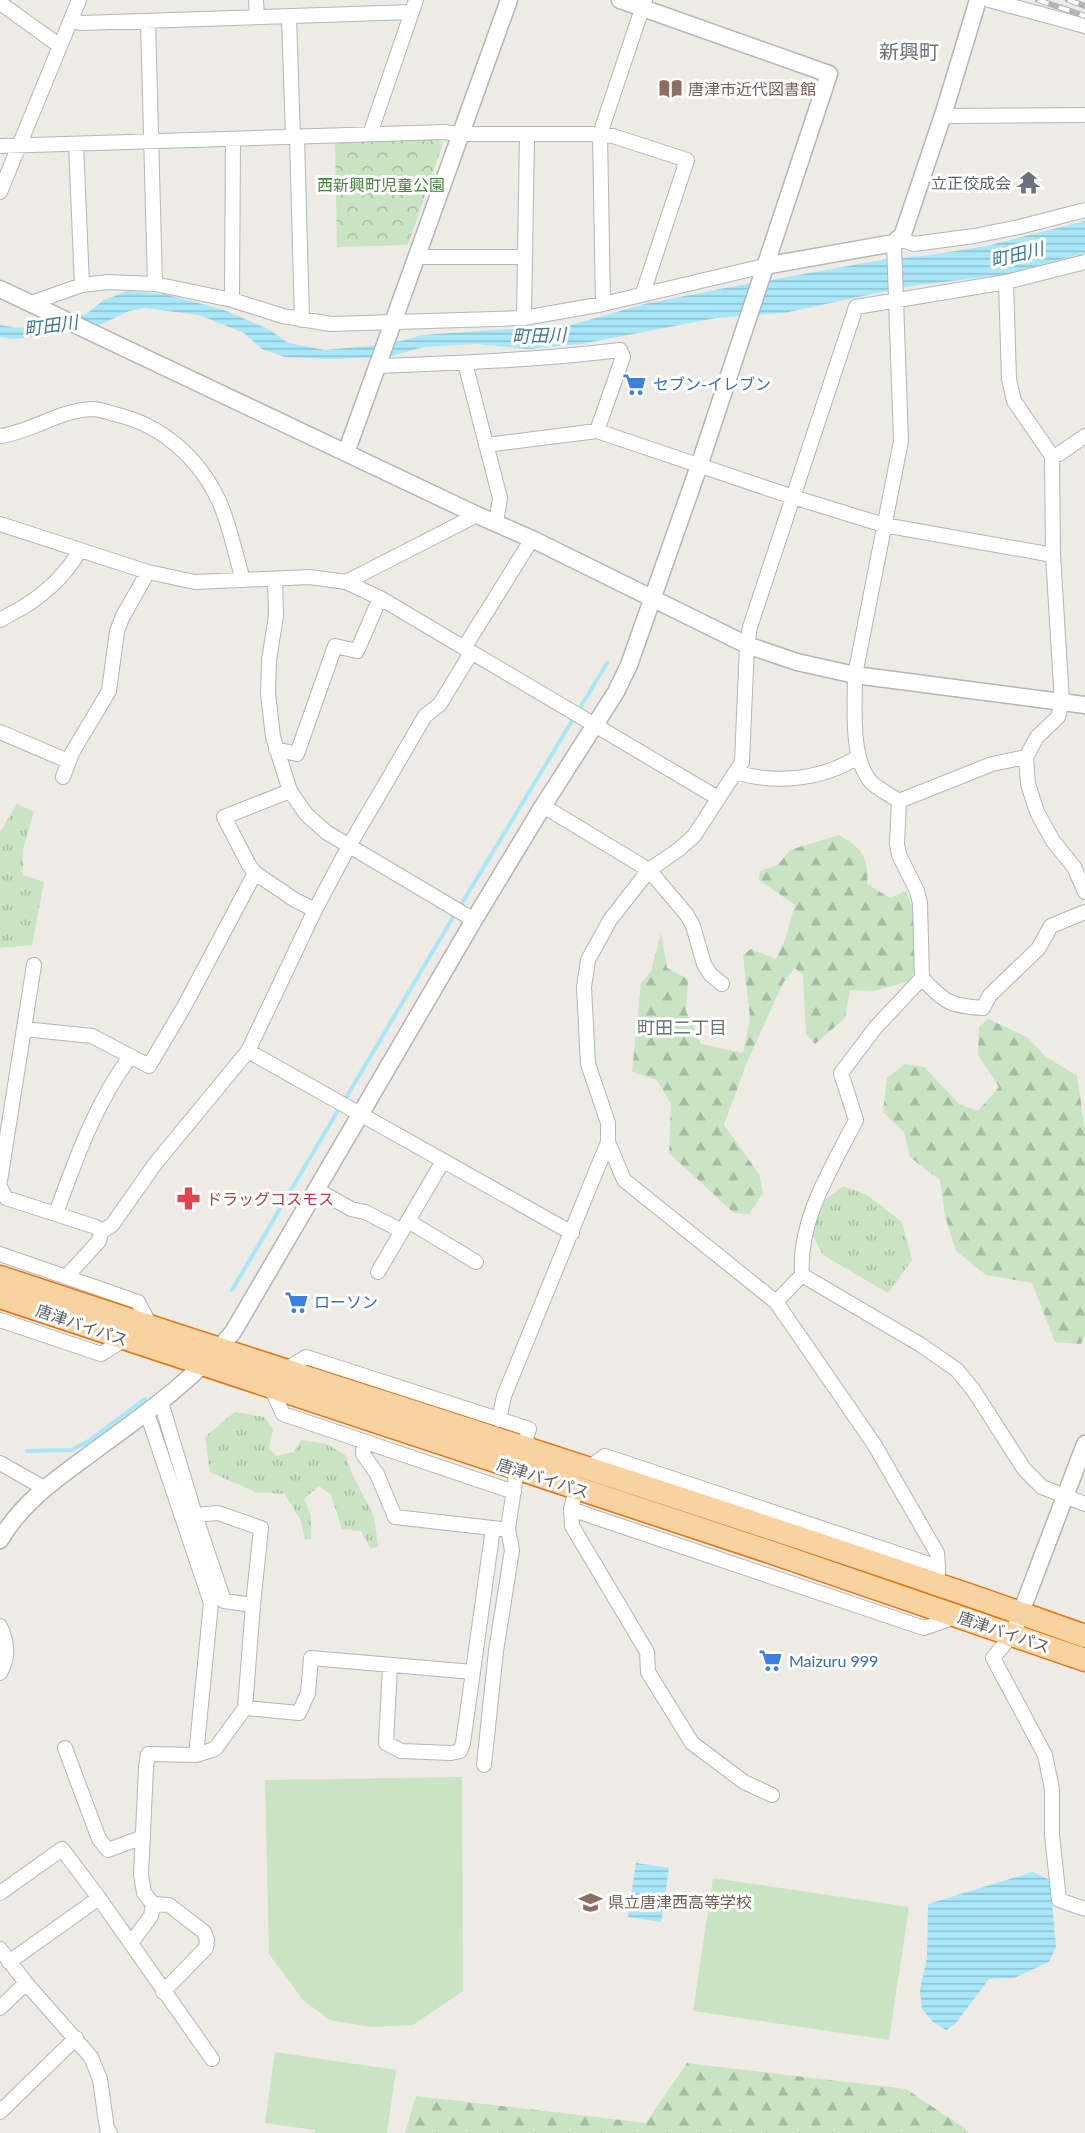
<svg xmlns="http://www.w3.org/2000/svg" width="1085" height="2133" font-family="Lato,'Noto Sans JP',sans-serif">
	<defs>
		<pattern id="grass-tufts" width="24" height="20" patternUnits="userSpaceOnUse" patternTransform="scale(1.5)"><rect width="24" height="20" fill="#c9e4c2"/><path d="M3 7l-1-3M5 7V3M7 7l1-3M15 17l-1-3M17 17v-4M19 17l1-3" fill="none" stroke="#a6bca1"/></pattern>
		<pattern id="forest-firs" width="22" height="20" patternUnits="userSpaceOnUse" patternTransform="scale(1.5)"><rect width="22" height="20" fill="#c9e4c2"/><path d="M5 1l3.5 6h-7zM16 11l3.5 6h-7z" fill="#a6bca1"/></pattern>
		<pattern id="park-crowns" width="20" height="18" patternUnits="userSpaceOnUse" patternTransform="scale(1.5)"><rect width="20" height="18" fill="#c9e4c2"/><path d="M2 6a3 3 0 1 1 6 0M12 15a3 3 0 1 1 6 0" fill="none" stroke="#a6bca1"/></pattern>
		<pattern id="water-rules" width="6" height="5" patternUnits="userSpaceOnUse" patternTransform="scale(1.5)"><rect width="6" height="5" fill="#a8e7fa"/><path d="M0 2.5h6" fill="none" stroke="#8cbfce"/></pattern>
	</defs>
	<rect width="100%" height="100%" fill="#eeeae4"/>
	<!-- grass -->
	<path fill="url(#grass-tufts)" d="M17,804L34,812L23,849V875L44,882L32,945L0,948V832Z
		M843,1186L867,1195L902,1222L912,1260L888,1293L823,1255L811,1232L821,1203Z
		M235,1412L264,1417L273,1429L269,1448L276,1456L294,1452L301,1440L327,1444L345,1455L355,1480L374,1516L378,1546L371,1549L361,1531L342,1529L331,1495L319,1486L304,1499L311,1516V1539L305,1540L301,1521L285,1494L255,1492L210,1472L205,1437Z"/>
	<!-- forest -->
	<path fill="url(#forest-firs)" d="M839,835C862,848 869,858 867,884L890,898L906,891L915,913L916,965L910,981L874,991L850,990L845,1018L815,1044L806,1034L803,975L795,968L783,983L747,1062L724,1125L759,1174L763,1193L749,1214L734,1213L669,1153L671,1104L657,1080L632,1072L641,983L651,971L661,933L667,968L688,979L686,1011L701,1044L743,1053L750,1019L743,955L751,949L776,959L785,940L795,905L759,880L760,871L778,865L790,850Z
		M988,1019L1027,1037L1045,1056L1077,1076L1085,1130V1335L1081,1344L1055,1342L1032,1283L986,1275L956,1251L945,1216L940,1180L910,1157L904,1132L883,1112L887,1078L905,1064L924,1067L959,1104L978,1111L999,1087L978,1055L979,1027Z
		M687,2063L906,2089L964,2128L968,2133H405L416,2096L646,2123Z"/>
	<!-- park -->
	<path fill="url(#park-crowns)" d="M439,139L443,143L408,245L337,247L335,142Z"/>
	<!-- pitch -->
	<path fill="#c9e4c2" d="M462,1777L463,1991L413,2025L371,2027L330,2020L303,2000L269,1954L265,1780Z
		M713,1878L909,1907L889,2040L693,2011Z
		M275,2052L396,2070L387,2133H315V2130L265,2123Z"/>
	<!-- water -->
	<path fill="url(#water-rules)" d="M1085,221V253L1007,274L905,287L784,313L716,318L581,344L528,349L475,344L424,347L387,357L329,359L285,357L262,349L244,333L199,315L145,308L129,311L102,324L48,336L13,339L0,337V325L18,328L52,325L86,314L104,300L128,291L164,294L224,310L270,330L288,343L325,350L390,344L422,335L571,325L645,304L709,291L887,259L923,256L987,246Z
		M636,1863L669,1868L661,1922L628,1917Z
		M1033,1872L1050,1880L1056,1947L1049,1962L1014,1978L989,1979L955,2024L946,2030L934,2023L922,2009L920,1990L927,1957L928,1904Z"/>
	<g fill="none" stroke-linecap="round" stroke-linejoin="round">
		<!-- stream -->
		<path stroke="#a8e7fa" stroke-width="4" d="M459,908L607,663
			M344,1101L455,914
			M232,1290L340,1107
			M27,1451L71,1450L87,1442L145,1399"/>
		<defs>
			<path id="minor" d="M256,0L257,17
				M989,0L1085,26
				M0,3L60,46
				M289,17L293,137
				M71,20L81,23L412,12
				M148,21L155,284
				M943,116L1085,115
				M370,134L416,0
				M297,137L302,320
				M76,144L82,285
				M0,146L444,132L459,134H600L613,136L687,160L643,293
				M0,192L79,0
				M899,239L914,244L974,236L1019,227L1085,210
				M894,243L901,441L855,675C855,705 850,758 871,782C878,789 890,795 899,801
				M417,257H525
				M1006,282L1009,379L1014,401L1052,456L1053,555L1062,702L1058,717L1037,737L1026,757L1028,784L1037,812L1053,841L1074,867L1085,892
				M232,300L233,139
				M31,303L82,285L108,282L155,284L232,300L283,316L331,324L524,318L603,304L764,266
				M603,304L600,134L645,0
				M524,318L527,134
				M465,363L500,498L496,523
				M376,366C458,363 539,360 620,350L623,357L597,431
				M0,436C31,432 60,410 92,409C99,409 108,412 114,414C161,424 199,458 219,501C229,522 236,557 243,580
				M486,445L597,431L793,497L884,525L1053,555
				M1052,456L1059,454L1085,436
				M0,524L148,572L195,582L310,577L346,582L380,598L718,798
				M275,579L276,616L269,660L268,693L273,737L290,791L306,814L326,832L474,920
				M346,582L477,515
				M0,620C8,615 17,611 25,606C47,592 67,573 80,550
				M464,648L532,539
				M0,732L68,761
				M276,749L297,754L335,646L357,651L380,598
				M736,772C776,785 823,779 858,757
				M63,777L72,753L109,691L117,631L123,616L148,572
				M899,801L897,844L899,855L917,891L920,903L922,978C944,1002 950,1006 983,1008L990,995L1038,949L1051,926L1085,912
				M899,801L992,764L1026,757
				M543,806L649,870L687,915L693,926L704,964L710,974L722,984
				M255,873L295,900L315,910
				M24,1029L92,1036L149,1066L185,1005L255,873L249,865L224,817L290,791
				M248,1051L572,1233
				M0,1181L34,965
				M0,1187L6,1198L96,1227L101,1232L99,1241L67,1276
				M316,1189L351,1209L365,1212L402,1231
				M56,1213C76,1159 95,1104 130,1057
				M408,1221L476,1262
				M101,1232L112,1225L155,1164L248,1051L315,910L349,846L425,716L440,704L471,653
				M0,1254L138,1302L151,1327
				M378,1272L443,1161
				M802,1275L921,1345L957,1370L974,1391L1024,1469L1042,1487L1085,1504
				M776,1302L802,1275C798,1219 832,1168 856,1120L841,1073L876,1027L922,978
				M0,1320L101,1354L125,1339
				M283,1371L306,1357L529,1429L517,1469L508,1529L512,1550L496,1651L484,1765
				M271,1388L283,1414L514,1492
				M147,1413L211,1603L196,1755
				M499,1420L504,1396L608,1142
				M364,1442L363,1454L377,1474L395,1517L501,1529
				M0,1463L44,1488
				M588,1468L605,1456L938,1567V1574
				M576,1489L571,1509L597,1518L924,1628L956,1617
				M571,1509L572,1526L647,1652L648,1672L692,1743L744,1782L772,1795
				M195,1515L218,1513L261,1528L253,1605
				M938,1567L937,1553L874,1444L776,1302L624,1180L608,1142V1123L588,1064L584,987L588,960L610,920L649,870L678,850L694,836L742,762L747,645L750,627L856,307L1006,282L1085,262
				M0,1626C7,1641 9,1658 0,1673
				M1012,1635L993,1658L1045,1755L1052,1789V1835L1059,1900L1085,1909
				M390,1666L386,1743L401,1751L451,1753L460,1751L463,1743L493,1528
				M245,1708L299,1713L308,1693L311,1658L473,1672
				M65,1748L99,1839L108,1850L143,1837
				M0,1893L62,1849L99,1898
				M153,1904L169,1905L204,1932L207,1940L206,1948L163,1992
				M131,1943L151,1916L153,1904L144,1893L141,1875L146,1768L148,1754L196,1755L215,1749L245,1708L253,1605L224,1601L195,1515L161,1402
				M0,1949L26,1983L91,2057L100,2079L107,2129L110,2133
				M9,1962L99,1898L212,2059
				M0,2008L26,1983
				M0,2112L76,2038"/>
			<path id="tertiary" d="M764,266L894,243L903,234L944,112L978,0
				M0,289L477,515L532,539L747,645L797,662L855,675L1085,705
				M346,453L509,0
				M0,1540C23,1500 61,1476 97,1449C146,1413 195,1379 233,1332L474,920L543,806L616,692L629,665L699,466L829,74L620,0
				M1017,1623L1085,1444"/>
			<path id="trunk" d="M0,1277C312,1381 627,1478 939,1585C988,1601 1036,1619 1085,1636
				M0,1297L770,1552L1085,1660"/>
		</defs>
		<!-- minor casing -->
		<use href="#minor" stroke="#b1b6b8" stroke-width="16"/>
		<!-- tertiary casing -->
		<use href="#tertiary" stroke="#b1b6b8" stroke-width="19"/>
		<!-- trunk casing -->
		<use href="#trunk" stroke="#e4740e" stroke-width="25"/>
		<!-- minor -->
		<use href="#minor" stroke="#fff" stroke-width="14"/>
		<!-- tertiary -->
		<use href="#tertiary" stroke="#fff" stroke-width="16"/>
		<!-- trunk -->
		<use href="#trunk" stroke="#f8d2a0" stroke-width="22"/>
		<defs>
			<path id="rail" d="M1038,0L1085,16
				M1068,0L1085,6"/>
		</defs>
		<!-- rail casing -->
		<use href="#rail" stroke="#b2b3b4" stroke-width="6"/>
		<!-- rail -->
		<use href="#rail" stroke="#fff" stroke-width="4" stroke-dasharray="11" stroke-linecap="butt"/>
	</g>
	<!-- icons -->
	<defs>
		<symbol id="library-bare" viewBox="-9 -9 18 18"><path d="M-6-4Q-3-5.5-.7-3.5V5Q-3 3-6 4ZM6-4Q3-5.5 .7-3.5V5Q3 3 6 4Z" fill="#8d6e63" stroke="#fff" stroke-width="2.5" paint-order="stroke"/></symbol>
		<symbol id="temple-bare" viewBox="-9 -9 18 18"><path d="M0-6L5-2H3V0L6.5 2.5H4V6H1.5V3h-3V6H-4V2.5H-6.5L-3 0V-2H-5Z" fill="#6b7280" stroke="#fff" stroke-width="2.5" paint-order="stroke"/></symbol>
		<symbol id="supermarket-bare" viewBox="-9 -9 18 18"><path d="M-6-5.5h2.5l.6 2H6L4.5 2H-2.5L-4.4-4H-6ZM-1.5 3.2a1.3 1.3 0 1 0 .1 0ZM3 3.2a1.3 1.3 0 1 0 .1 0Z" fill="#3f7fe0" stroke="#fff" stroke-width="2.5" paint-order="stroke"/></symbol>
		<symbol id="pharmacy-bare" viewBox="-9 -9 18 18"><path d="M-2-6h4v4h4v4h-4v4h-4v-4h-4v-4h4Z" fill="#e0444e" stroke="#fff" stroke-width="2.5" paint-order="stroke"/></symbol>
		<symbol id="school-bare" viewBox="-9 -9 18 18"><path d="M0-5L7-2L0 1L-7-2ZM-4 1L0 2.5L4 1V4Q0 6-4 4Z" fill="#8d6e63" stroke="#fff" stroke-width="2.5" paint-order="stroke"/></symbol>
	</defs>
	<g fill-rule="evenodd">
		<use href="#library-bare" x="654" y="72" width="33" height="33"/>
		<use href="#temple-bare" x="1012" y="166" width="33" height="33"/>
		<use href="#supermarket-bare" x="618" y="368" width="33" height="33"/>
		<use href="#pharmacy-bare" x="172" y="1182" width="33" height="33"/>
		<use href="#supermarket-bare" x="280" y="1286" width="33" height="33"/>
		<use href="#supermarket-bare" x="754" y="1644" width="33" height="33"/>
		<use href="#school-bare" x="574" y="1886" width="33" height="33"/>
	</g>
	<g text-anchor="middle" stroke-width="6" stroke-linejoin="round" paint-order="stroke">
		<!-- education labels -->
		<g font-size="16" fill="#785e54" stroke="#fff" text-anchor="start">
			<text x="688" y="95">唐津市近代図書館</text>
			<text x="608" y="1908">県立唐津西高等学校</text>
		</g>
		<!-- worship labels -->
		<g font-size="16" fill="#5b616d" stroke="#fff" text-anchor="end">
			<text x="1011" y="189">立正佼成会</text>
		</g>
		<!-- park labels -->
		<g font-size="16" fill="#47843b" stroke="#fff">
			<text x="381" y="191">西新興町児童公園</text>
		</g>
		<!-- shop labels -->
		<g font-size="16" fill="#366cbe" stroke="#fff" text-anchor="start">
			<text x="653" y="390">セブン-イレブン</text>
			<text x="314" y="1308">ローソン</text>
			<text x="789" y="1667">Maizuru 999</text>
		</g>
		<!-- health labels -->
		<g font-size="16" fill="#be3a42" stroke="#fff" text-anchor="start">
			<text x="206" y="1205">ドラッグコスモス</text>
		</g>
		<!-- street labels -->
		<g font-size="16" fill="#5c6164" stroke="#fff">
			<text transform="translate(82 1325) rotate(19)" y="6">唐津バイパス</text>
			<text transform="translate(543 1478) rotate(18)" y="6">唐津バイパス</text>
			<text transform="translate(1004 1632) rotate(19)" y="6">唐津バイパス</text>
		</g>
		<!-- water labels -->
		<g font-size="18" font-style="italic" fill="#3d7891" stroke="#fff">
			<text transform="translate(1017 255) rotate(-14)" y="6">町田川</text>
			<text transform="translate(51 326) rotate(-8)" y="6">町田川</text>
			<text transform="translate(539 336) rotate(-2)" y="6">町田川</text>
		</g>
		<!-- neighbourhood labels -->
		<g font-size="18" fill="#6d7376" stroke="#fff">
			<text x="682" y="1034">町田二丁目</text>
		</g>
		<!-- quarter labels -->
		<g font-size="20" fill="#6d7376" stroke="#fff">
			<text x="909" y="59">新興町</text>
		</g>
	</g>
</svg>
